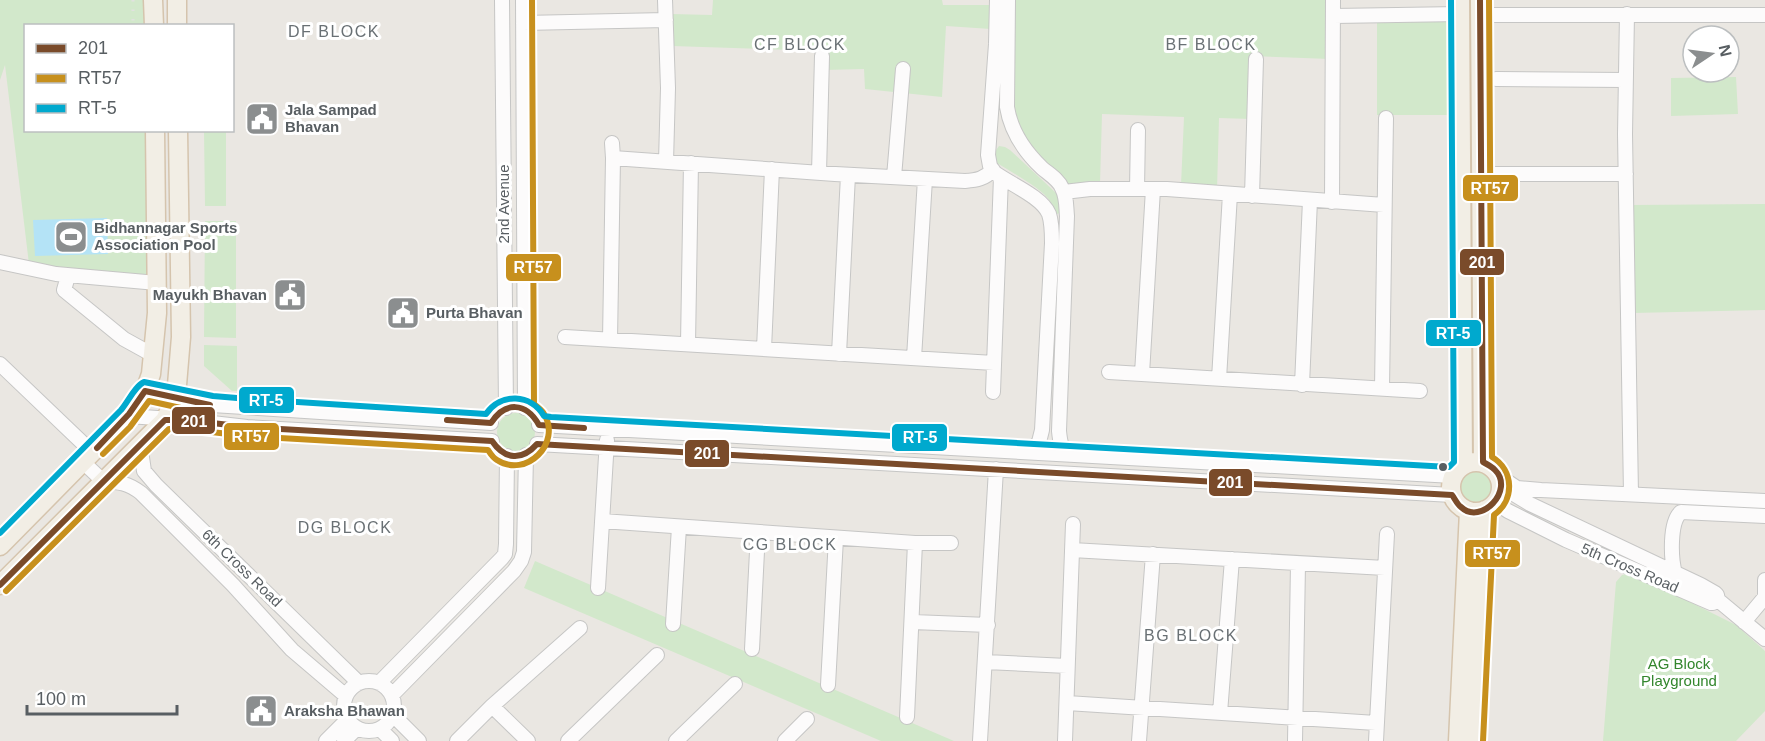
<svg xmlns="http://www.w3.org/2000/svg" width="1765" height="741" font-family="Helvetica,sans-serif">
	<rect width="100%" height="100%" fill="#eae7e2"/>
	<!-- green -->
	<path fill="#d2e8cb" d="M0,0H147V25L26,26V130L150,131L153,274L110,275L29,264L5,65L0,80Z
		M713,0H942L943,5H990L991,29L946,26L942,97L865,89L864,69L824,70L825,51L672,46L671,14L712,15Z
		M1011,0H1330V59L1251,56V119L1219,118L1217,190L1181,185L1184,117L1102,114L1100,184L1072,189L1049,171L1016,128L1013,109Z
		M1454,17L1456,115H1377V21Z
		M1736,77L1738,114L1671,116V78Z
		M204,131H226V206H205Z
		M999,146L1005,147L1010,150L1055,192L1060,199V213L1057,214C1053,210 1053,205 1050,201C1041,188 1011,172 997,163C994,156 994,152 999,146Z
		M1765,204V310L1633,313L1630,205Z
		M205,221H236V338L204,337Z
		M204,345L237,346V391H232L204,366Z
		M497 432a19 19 0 1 1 38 0a19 19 0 1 1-38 0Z
		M1458 487a18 18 0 1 1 36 0a18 18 0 1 1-36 0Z
		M535,561L954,741H881L524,588Z
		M1632,573L1736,625L1765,651V711L1736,741H1603L1616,582L1622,575Z"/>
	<!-- water -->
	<path fill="#b4e3f6" d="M107,218L108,254L35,256L33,220Z"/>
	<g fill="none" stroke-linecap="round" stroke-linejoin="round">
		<defs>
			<path id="minor" d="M502,0L506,408
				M523,0L525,408
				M665,0L668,88L666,162
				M997,0L996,44L988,155L990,166L995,173C1010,184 1042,197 1049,214C1052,223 1052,234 1052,243L1042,430L1039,442L1029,452
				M1008,0L1007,107C1011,132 1024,151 1042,168C1049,174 1059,180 1062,188C1067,197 1066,207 1067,216L1059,431C1060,441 1061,447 1067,454
				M1627,14L1625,134L1631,494
				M1480,15H1765
				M1334,16L1460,14
				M523,23L666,20
				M1496,79L1626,80
				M613,158L835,174L965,181C977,180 984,179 993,170
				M819,173L822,56
				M1481,174H1626
				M894,177L903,69
				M1137,189L1138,130
				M1064,192L1090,189H1167L1384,205
				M1252,196L1256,59
				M1332,202L1333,0
				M0,262L56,274L157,283
				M68,276L64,290L124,339L153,355
				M565,337L994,363
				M610,340L613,158L612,143
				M688,344L691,163
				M764,349L772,169
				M839,354L848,175
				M914,358L925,179
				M0,364L92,452
				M1109,372L1420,391
				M1142,374L1153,189
				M1219,379L1230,194
				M1302,385L1310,200
				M1382,389L1386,118
				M145,391L212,405L491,423
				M993,392L1001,177
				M128,416L186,420L247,427L492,441
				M539,425L1453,476
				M140,444L144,471L156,485L359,683
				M537,444L1452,495
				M83,462L103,481C119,482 128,483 141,493L233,585L292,650L346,696
				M1499,476L1517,488L1541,490L1765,501
				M1502,487L1530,504L1701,585L1715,593L1717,595L1718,600L1765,639
				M1496,503L1508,511L1566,540L1711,603H1713L1718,600
				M602,521L915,543H951
				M1072,550L1385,568
				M1675,573C1671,560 1669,522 1681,512L1765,516
				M1765,580V598
				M598,588L607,440
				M913,622L988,625
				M1744,622L1764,598
				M673,624L679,527
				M752,649L758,532
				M986,662L1067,666
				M344 706a25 25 0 1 1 50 0a25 25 0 1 1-50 0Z
				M379,683L502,558L505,554L506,544L507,456
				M828,685L836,538
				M392,695L514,571L521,561L524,552L526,455
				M1067,703L1376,723
				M492,706L528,741
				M1220,713L1232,559
				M393,715L419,741
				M907,717L915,543
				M380,729L392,741
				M326,741L348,719
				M344,741L357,728
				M457,741L492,706L580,628
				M568,741L657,655
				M676,741L735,684
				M785,741L807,719
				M980,741L996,469
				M1065,741L1073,524
				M1139,741L1153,554
				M1295,741L1298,564
				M1376,741L1387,534"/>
			<path id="major" d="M153,0L154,26
				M177,0V26
				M1460,0L1463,465
				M1480,0L1483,462
				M1451 487a25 25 0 1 1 50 0a25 25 0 1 1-50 0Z
				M0,546L128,416L138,404L145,391L151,374L157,313L155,130
				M0,585L165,420L176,397L181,337L178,130
				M1458,741L1469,511
				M1474,741L1485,510"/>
		</defs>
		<!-- minor casing -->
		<use href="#minor" stroke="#c6c6c5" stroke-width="16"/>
		<!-- major casing -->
		<use href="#major" stroke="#d5c4ad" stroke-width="21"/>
		<!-- minor -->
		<use href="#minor" stroke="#fcfbfb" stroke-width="14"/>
		<!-- major -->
		<use href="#major" stroke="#f2eee5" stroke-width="18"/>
		<!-- rail -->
		<path stroke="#e1e1e0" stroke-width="3" stroke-dasharray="1.5 8" stroke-linecap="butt" d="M133,0V26"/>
		<defs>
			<path id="bus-1" d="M447,420L491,423C505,401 526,402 539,425L584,428
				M97,448L129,414L145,391L210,405
				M0,585L165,420H186L247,427L492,441C505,460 522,461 537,444L1452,495C1455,499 1457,504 1461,507C1481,526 1515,490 1495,470C1492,467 1487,464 1483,462L1480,0"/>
			<path id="bus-2" d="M103,454L130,427L149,401L208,414
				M6,591L169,429H185L246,436L488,450C490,453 493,458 497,460C526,479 562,443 544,414C542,410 537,407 534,404L532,0
				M1483,741L1494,515C1515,500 1514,470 1492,457L1489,0"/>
			<path id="bus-3" d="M0,533L121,410C128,402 135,386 144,382L213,396L249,399L486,414C501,392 531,394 544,416L551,417L1449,467L1454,462L1451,0"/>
		</defs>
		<!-- bus-1 casing -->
		<use href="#bus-1" stroke="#fff" stroke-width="10"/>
		<!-- bus-2 casing -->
		<use href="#bus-2" stroke="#fff" stroke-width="10"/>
		<!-- bus-3 casing -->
		<use href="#bus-3" stroke="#fff" stroke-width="10"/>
		<!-- bus-1 -->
		<use href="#bus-1" stroke="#7a4b2a" stroke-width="6"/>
		<!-- bus-2 -->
		<use href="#bus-2" stroke="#c7901d" stroke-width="6"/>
		<!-- bus-3 -->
		<use href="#bus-3" stroke="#00a9ce" stroke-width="6"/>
	</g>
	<!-- icons -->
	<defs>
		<symbol id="civic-square" viewBox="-11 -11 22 22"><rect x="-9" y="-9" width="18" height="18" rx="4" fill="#8b8e8f" stroke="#fff"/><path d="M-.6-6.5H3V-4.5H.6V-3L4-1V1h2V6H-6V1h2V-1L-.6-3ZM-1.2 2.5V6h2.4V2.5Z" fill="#fff"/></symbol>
		<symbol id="stadium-square" viewBox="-11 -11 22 22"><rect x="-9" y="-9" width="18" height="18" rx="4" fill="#8b8e8f" stroke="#fff"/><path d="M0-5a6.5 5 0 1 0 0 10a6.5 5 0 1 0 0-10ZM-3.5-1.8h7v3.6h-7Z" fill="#fff"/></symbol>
	</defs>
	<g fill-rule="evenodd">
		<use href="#civic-square" x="243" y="100" width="38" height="38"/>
		<use href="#stadium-square" x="52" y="218" width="38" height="38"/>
		<use href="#civic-square" x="271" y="276" width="38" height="38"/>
		<use href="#civic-square" x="384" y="294" width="38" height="38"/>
		<use href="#civic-square" x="242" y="692" width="38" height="38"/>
	</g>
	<!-- markers -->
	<circle fill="#585e62" stroke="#fff" stroke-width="2" cx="1443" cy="467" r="5"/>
	<g text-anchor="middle" stroke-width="6" stroke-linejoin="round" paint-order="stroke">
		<!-- poi labels -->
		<g font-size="15" font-weight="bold" fill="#585e62" stroke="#fff" text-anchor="start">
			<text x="285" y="115">Jala Sampad<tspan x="285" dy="17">Bhavan</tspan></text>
			<text x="94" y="233">Bidhannagar Sports<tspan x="94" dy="17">Association Pool</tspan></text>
			<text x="267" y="300" text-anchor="end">Mayukh Bhavan</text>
			<text x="426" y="318">Purta Bhavan</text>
			<text x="284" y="716">Araksha Bhawan</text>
		</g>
		<!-- street labels -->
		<g font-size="15" fill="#585e62" stroke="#fff">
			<text transform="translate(504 204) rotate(-90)" y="5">2nd Avenue</text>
			<text transform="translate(242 568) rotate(44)" y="5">6th Cross Road</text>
			<text transform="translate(1630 568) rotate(23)" y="5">5th Cross Road</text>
		</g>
		<!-- park labels -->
		<g font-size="15" fill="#33862d" stroke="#fff">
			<text x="1679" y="669">AG Block<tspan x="1679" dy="17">Playground</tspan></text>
		</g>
		<!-- neighbourhood labels -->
		<g font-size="16" letter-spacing="1.5" fill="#697074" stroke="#fff">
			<text x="334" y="37">DF BLOCK</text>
			<text x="800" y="50">CF BLOCK</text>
			<text x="1211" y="50">BF BLOCK</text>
			<text x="345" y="533">DG BLOCK</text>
			<text x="790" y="550">CG BLOCK</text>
			<text x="1191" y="641">BG BLOCK</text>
		</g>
	</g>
	<g stroke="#fff" stroke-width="2">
		<rect x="1462" y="174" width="57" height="28" rx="6" fill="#c7901d"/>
		<rect x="1459" y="248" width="46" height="28" rx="6" fill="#7a4b2a"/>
		<rect x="505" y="253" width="57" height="29" rx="6" fill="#c7901d"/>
		<rect x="1425" y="319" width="57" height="28" rx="6" fill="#00a9ce"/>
		<rect x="238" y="386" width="57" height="28" rx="6" fill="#00a9ce"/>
		<rect x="171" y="406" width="45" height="29" rx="6" fill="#7a4b2a"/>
		<rect x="223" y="422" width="57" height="29" rx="6" fill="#c7901d"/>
		<rect x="891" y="423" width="57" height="29" rx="6" fill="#00a9ce"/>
		<rect x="684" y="439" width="46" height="29" rx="6" fill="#7a4b2a"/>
		<rect x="1208" y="468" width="45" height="29" rx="6" fill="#7a4b2a"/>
		<rect x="1464" y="539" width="57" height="29" rx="6" fill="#c7901d"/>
	</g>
	<g font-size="16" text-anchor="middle" font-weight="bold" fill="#fff">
		<text x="1490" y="194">RT57</text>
		<text x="1482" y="268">201</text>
		<text x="533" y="273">RT57</text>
		<text x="1453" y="339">RT-5</text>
		<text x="266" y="406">RT-5</text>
		<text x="194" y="427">201</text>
		<text x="251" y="442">RT57</text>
		<text x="920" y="443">RT-5</text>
		<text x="707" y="459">201</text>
		<text x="1230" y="488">201</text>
		<text x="1492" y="559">RT57</text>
	</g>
	<!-- legend -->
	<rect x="24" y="24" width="210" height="108" fill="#ffffff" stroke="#bcbfc0" stroke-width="1.5"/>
	<rect x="36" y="44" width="30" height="9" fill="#7a4b2a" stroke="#bcbfc0" stroke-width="1.5"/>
	<text x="78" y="54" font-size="18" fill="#585e62">201</text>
	<rect x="36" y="74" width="30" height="9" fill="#c7901d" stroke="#bcbfc0" stroke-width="1.5"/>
	<text x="78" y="84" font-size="18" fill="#585e62">RT57</text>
	<rect x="36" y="104" width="30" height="9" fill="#00a9ce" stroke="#bcbfc0" stroke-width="1.5"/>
	<text x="78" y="114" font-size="18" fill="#585e62">RT-5</text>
	<!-- north arrow -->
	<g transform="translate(1711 54) rotate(77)"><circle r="28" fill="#ffffff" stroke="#bcbfc0" stroke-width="1.5"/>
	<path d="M0-4.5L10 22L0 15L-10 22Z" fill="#8b8e8f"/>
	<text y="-9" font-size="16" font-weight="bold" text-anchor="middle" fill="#585e62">N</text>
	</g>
	<!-- scale -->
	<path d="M27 705v9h150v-9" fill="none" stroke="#585e62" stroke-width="3"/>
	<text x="36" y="705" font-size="18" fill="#585e62" stroke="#ffffff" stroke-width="4.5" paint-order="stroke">100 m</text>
</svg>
